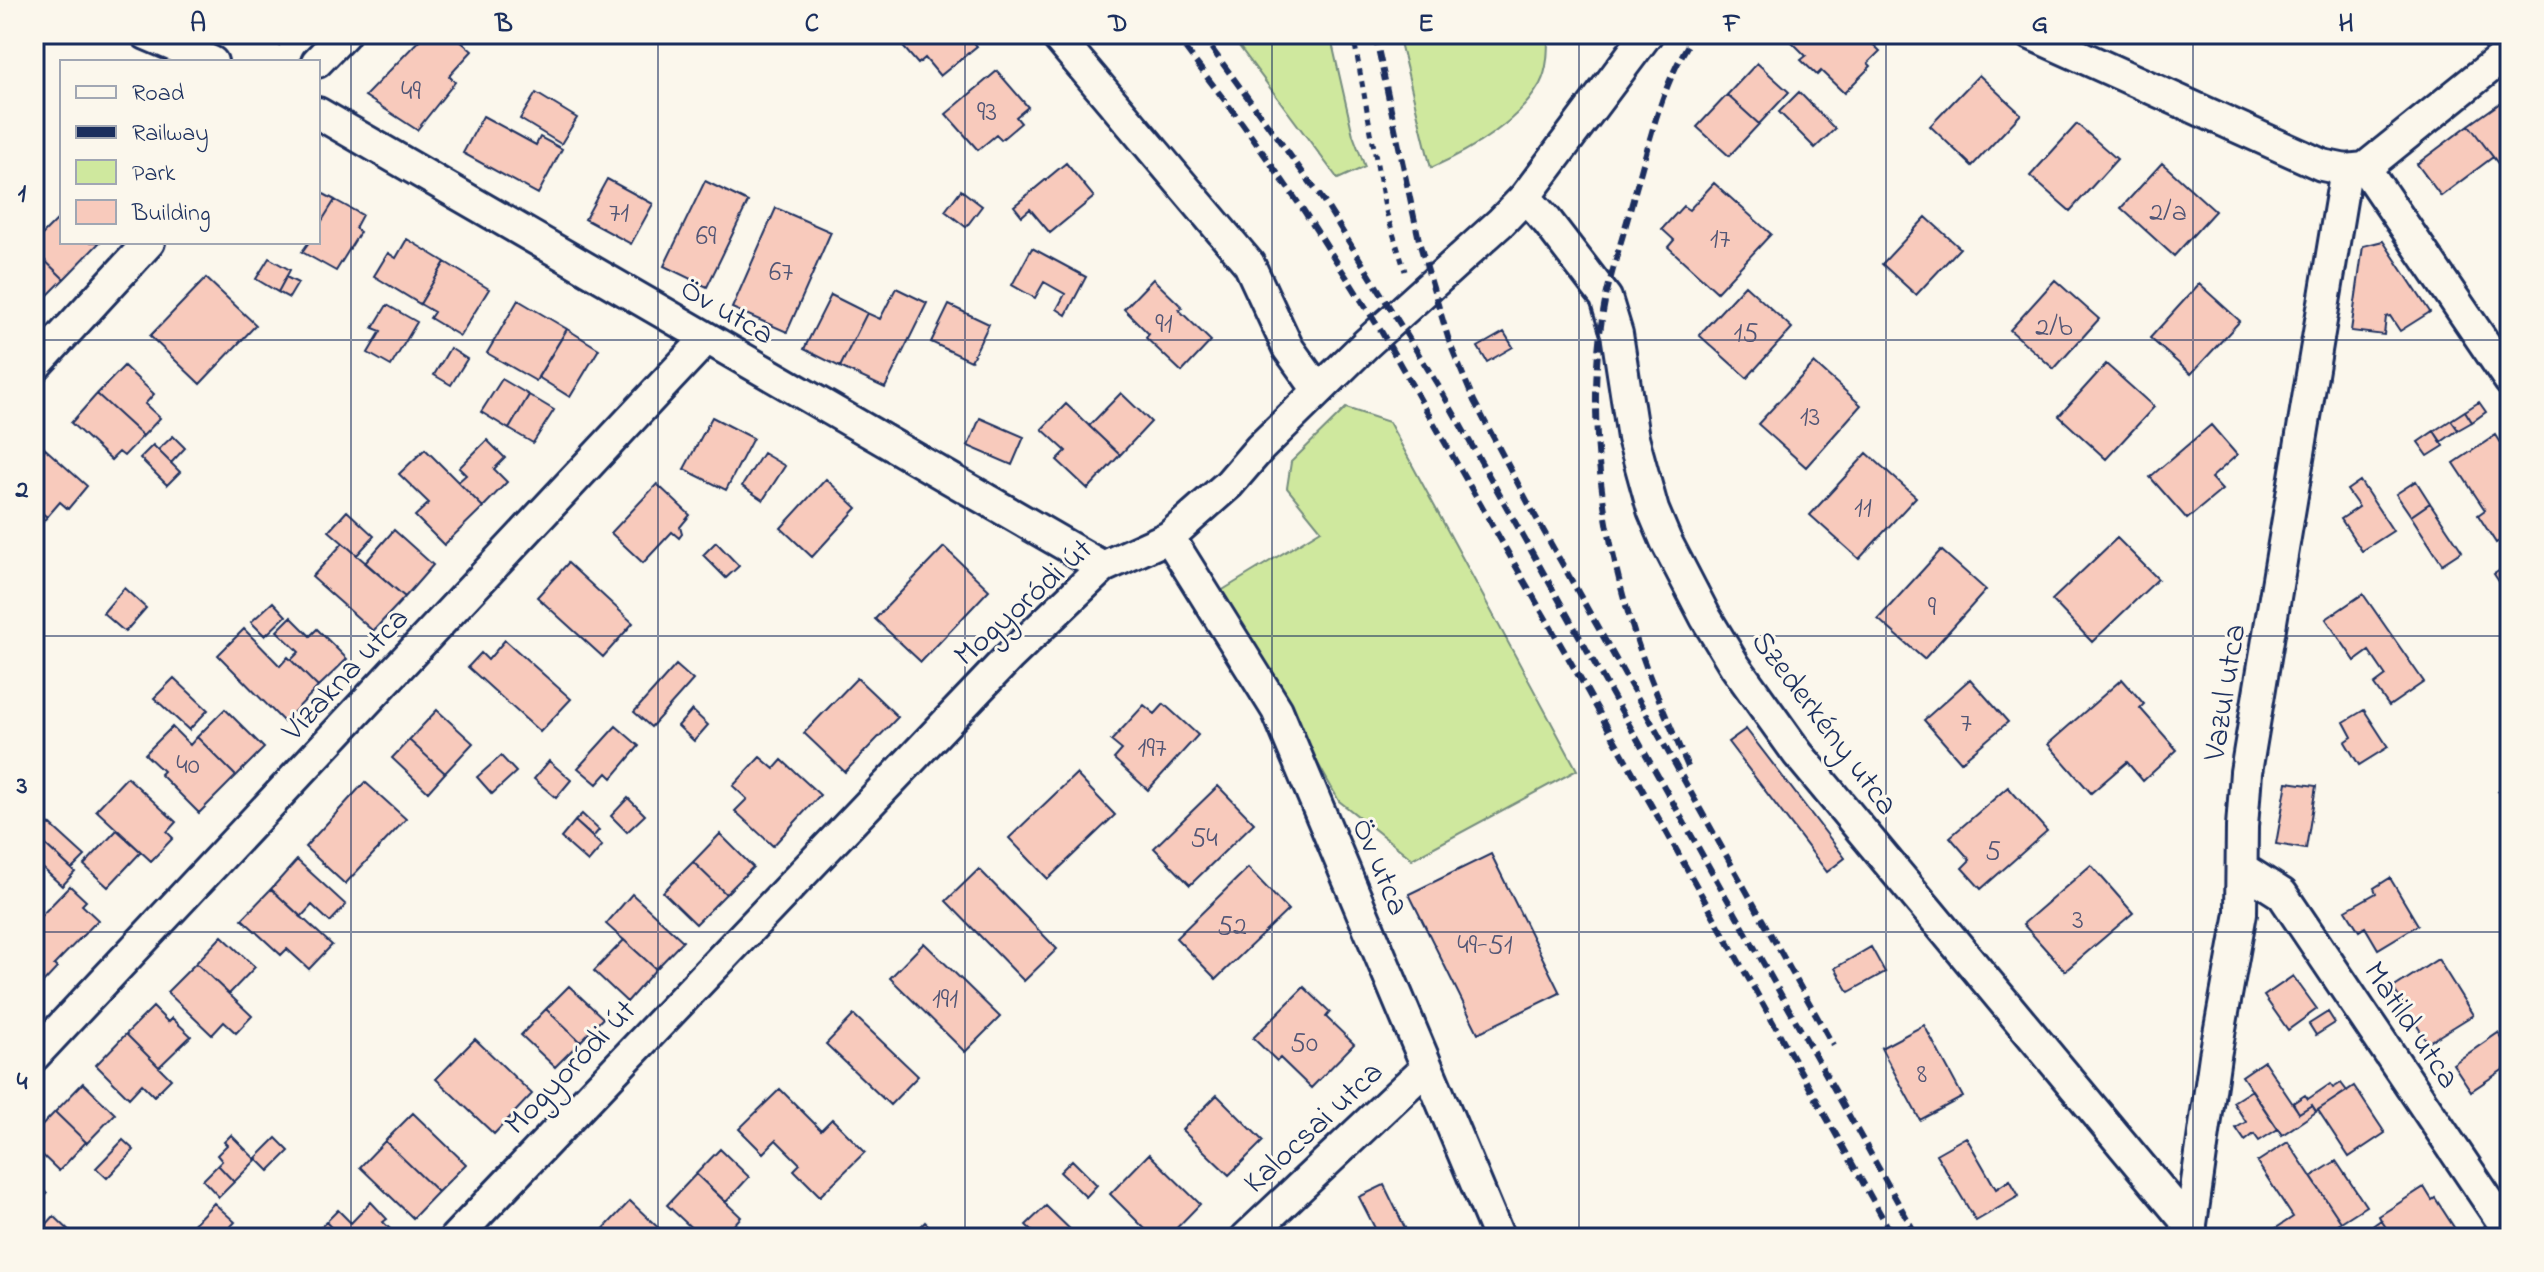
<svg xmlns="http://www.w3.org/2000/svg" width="2544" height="1272" font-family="'Indie Flower',sans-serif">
	<rect width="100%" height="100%" fill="#fbf7ec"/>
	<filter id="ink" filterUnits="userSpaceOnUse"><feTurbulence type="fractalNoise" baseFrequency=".0125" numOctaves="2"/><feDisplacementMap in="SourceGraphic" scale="16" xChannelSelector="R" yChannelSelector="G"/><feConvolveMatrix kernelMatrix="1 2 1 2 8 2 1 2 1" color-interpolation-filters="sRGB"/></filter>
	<g filter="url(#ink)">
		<!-- green -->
		<path fill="#cfe89e" stroke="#758c7e" stroke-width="2" d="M1230,34H1330L1353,135L1365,167L1338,179Z
			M1398,34H1548C1548,50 1548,69 1540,84C1518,123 1471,150 1431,168Z
			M1346,408L1389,422L1577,770L1412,859L1339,801L1221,591L1321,530L1287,488L1291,462Z"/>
		<!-- building -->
		<path fill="#f8cabc" stroke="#1b2f5e" stroke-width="2" d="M267,34H290L279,45Z
			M425,34H452L472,51L449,76L455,82L417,130L365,96Z
			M892,34H967L977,46L940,76L925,58L918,64Z
			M1796,34H1862L1880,51L1868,63L1871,66L1844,93L1821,71L1817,75L1801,60L1806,56L1790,40Z
			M1757,63L1789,92L1759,124L1727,95Z
			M997,71L1028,107L1016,117L1021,123L1001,140L996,135L978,150L946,114Z
			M1979,75L2021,114L1972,166L1930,126Z
			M1799,92L1835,129L1815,148L1779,112Z
			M536,93L577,118L561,144L520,119Z
			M1727,95L1759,124L1729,156L1697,127Z
			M2510,96V171L2506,174L2469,125Z
			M483,116L536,145L540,137L562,149L538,194L463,153Z
			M2077,124L2117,159L2070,211L2030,176Z
			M2469,125L2493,157L2441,196L2417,164Z
			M1066,163L1094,197L1050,233L1030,209L1022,216L1014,206Z
			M2162,163L2215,211L2174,256L2121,208Z
			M607,179L653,204L631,244L585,219Z
			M705,181L748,202L707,287L664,266Z
			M1714,183L1771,234L1717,292L1668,247L1674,240L1662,229L1683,206L1689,210Z
			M961,190L982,206L966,227L945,211Z
			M318,191L335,200L318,227Z
			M335,200L362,215L355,228L360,232L336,271L302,252L309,242H318V227Z
			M776,208L831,232L787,332L732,308Z
			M62,215V242H100L64,279L34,250V243Z
			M1926,217L1960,248L1916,295L1882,264Z
			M407,239L445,262L420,304L374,276L388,253L396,258Z
			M2383,241L2430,312L2400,331L2390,316L2386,317L2384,335L2351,331L2363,246Z
			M1032,248L1086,277L1066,315L1057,309L1065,294L1044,282L1035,298L1012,285Z
			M34,250L64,279L34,309Z
			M269,258L290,270L278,292L256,279Z
			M445,262L489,289L460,336L430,318L434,312L420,304Z
			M286,277L298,283L289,298L278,292Z
			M206,278L256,325L200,384L150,336Z
			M1153,279L1182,307L1179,310L1211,341L1182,372L1146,338L1149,334L1124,309Z
			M2055,280L2099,319L2054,369L2010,330Z
			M2199,284L2240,321L2191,374L2150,338Z
			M1745,285L1792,328L1747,378L1699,335Z
			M896,288L927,303L885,388L840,367L867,313L880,319Z
			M831,295L867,313L840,367L804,349Z
			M518,300L567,329L536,381L487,353Z
			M387,305L417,322L391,366L368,353L381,331L373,328Z
			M949,305L989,324L971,361L931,342Z
			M567,329L599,349L570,397L538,377Z
			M1504,332L1513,347L1487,362L1478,347Z
			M450,348L467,359L451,385L434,375Z
			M1814,363L1861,405L1806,467L1758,424Z
			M2106,364L2154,407L2106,459L2059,416Z
			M124,366L154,394L145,404L160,418L143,436L97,394Z
			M502,379L529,395L509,429L481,412Z
			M1121,393L1151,422L1120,455L1089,426Z
			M97,394L143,436L124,456L119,452L111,460L71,423Z
			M529,395L554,410L533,443L509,429Z
			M2479,402L2486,412L2472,422L2465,411Z
			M1066,404L1120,455L1088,489L1057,460L1066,451L1042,429Z
			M2465,411L2472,422L2458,430L2451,420Z
			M712,417L753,438L726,490L684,469Z
			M980,418L1024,437L1012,465L968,446Z
			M2451,420L2458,430L2441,442L2434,431Z
			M2211,425L2237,455L2211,478L2222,490L2187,519L2150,477Z
			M2434,431L2444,446L2428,456L2418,442Z
			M2496,435L2510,457V534L2496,543L2478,515L2485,510L2454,463Z
			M173,436L185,448L171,463L158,450Z
			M487,440L505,458L494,469L507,482L483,507L458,482L466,475L459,468Z
			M153,445L180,472L167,485L140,458Z
			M42,446L87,486L68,509L60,502L47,517L34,506V455Z
			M425,449L483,507L444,545L415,516L429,503L399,474Z
			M763,453L785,466L763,500L742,486Z
			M1867,453L1916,497L1859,559L1810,515Z
			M826,479L857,508L812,557L781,528Z
			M2360,481L2393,531L2362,551L2341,519L2359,507L2347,490Z
			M2416,481L2430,503L2411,516L2396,494Z
			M657,484L690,515L680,527L682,534L679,538L672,532L643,563L611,533Z
			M2430,503L2462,551L2442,564L2411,516Z
			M34,506L47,517L34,531Z
			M347,511L374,536L357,555L329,531Z
			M394,530L433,565L405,597L365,563Z
			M2117,538L2158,579L2092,642L2052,600Z
			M716,542L739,566L726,578L703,555Z
			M343,543L405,597L373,631L312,577Z
			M944,547L989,590L921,662L875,619Z
			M1941,550L1986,590L1924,659L1878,619Z
			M568,563L633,623L603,657L537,597Z
			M2510,564V598L2494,574Z
			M124,588L146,608L125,632L103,613Z
			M2363,594L2424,682L2389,706L2374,685L2386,676L2369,651L2355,661L2326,619Z
			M273,602L286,616L265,636L251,622Z
			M291,617L310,636L317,629L347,659L318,687L291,660L299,652L277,631Z
			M244,629L280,666L288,657L318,687L284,722L218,655Z
			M505,640L571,699L540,732L468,667L481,653L488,660Z
			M676,665L693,680L651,727L634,712Z
			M174,678L208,710L189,730L154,698Z
			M857,678L898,717L845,772L804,733Z
			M1970,679L2008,722L1961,762L1924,720Z
			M2122,679L2144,704L2140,708L2177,750L2143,781L2127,762L2091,793L2048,744Z
			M1164,704L1198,735L1148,790L1114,759L1122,750L1111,741L1144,705L1155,714Z
			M225,709L264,748L236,776L197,737Z
			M437,710L473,743L445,773L409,740Z
			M692,710L708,725L694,741L678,726Z
			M2364,710L2388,747L2359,765L2345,742L2352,737L2344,722Z
			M616,726L639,746L612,778L607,773L597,784L578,768Z
			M172,727L190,745L197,737L236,776L199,813L160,774L163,771L145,754Z
			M1746,729L1845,858L1827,872L1728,742Z
			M409,740L445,773L428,792L392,758Z
			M501,756L516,772L492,794L477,777Z
			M760,757L774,769L782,760L820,795L773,846L735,811L747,799L733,786Z
			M549,761L571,780L556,798L534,779Z
			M1076,774L1115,815L1048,879L1009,838Z
			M127,777L176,822L167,832L173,838L151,861L96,810Z
			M365,782L406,819L345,884L305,847Z
			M2287,782L2316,786L2306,849L2276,844Z
			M2510,784V809L2498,792Z
			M1218,786L1254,823L1190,885L1154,848Z
			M2008,787L2047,831L1981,889L1962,868L1970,860L1950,837Z
			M628,798L645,815L627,832L611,816Z
			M582,814L599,830L593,837L575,821Z
			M575,821L602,846L588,862L561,838Z
			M46,824L51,825L85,856L72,869L36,836Z
			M117,830L141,852L108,887L84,865Z
			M720,834L753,867L726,894L693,862Z
			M36,836L75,872L62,886L34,860Z
			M1491,854L1560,993L1478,1033L1409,894Z
			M297,860L346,905L330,922L312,905L301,917L271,889Z
			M693,862L726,894L696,924L663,892Z
			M2091,865L2133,913L2065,971L2023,924Z
			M1248,868L1288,910L1216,979L1176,938Z
			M979,869L1057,949L1024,981L946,901Z
			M2390,878L2418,925L2378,949L2365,927L2359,931L2346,910L2376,893L2374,888Z
			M70,886L86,901L82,905L98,920L54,965L57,968L42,984L34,975V923Z
			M271,889L332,945L309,969L287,949L281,955L242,919Z
			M632,894L683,941L656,969L606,924Z
			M222,936L255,967L229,994L196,963Z
			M624,940L656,969L627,1002L594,971Z
			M924,943L1000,1017L965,1052L890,978Z
			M1871,947L1885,972L1849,992L1835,968Z
			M2438,959L2473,1015L2428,1043L2393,988Z
			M196,963L252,1016L236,1033L224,1022L212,1035L167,992Z
			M2293,976L2317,1009L2288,1030L2264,996Z
			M569,986L603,1018L580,1042L546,1009Z
			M1304,987L1330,1012L1326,1017L1354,1044L1311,1088L1280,1058L1277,1061L1253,1038Z
			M153,1007L168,1022L172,1018L191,1036L159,1067L126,1034Z
			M546,1009L580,1042L555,1067L521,1035Z
			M2328,1012L2335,1023L2316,1035L2309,1024Z
			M854,1015L918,1076L890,1105L826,1044Z
			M1924,1025L1963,1097L1920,1120L1881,1048Z
			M2498,1033L2510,1050V1065L2471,1091L2453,1064Z
			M126,1034L171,1079L154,1096L142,1084L129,1098L96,1065Z
			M475,1039L532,1094L494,1134L436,1079Z
			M2264,1061L2299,1113L2312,1105L2316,1112L2282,1135L2242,1076Z
			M83,1083L115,1114L87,1143L55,1112Z
			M2341,1083L2347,1091L2316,1111L2312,1105L2299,1113L2293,1103L2305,1095L2308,1099L2330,1084L2333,1088Z
			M2354,1086L2385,1133L2349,1157L2318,1110Z
			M780,1089L821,1130L832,1119L865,1152L820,1196L794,1170L800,1164L776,1140L763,1153L739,1129Z
			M2252,1090L2278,1129L2259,1141L2254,1134L2245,1141L2236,1128L2246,1122L2233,1102Z
			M1217,1095L1263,1141L1229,1175L1182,1130Z
			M55,1112L86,1142L59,1171L34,1147V1134Z
			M413,1113L466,1164L438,1192L385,1141Z
			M231,1135L256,1160L234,1182L218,1165L222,1161L217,1155L227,1145L224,1142Z
			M1966,1137L1996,1189L2010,1180L2019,1196L1976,1221L1936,1154Z
			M276,1138L289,1151L269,1171L256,1158Z
			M123,1140L134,1150L107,1178L96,1168Z
			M385,1141L438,1192L413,1218L360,1167Z
			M2288,1142L2341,1222L2318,1238H2261L2293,1217L2257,1162Z
			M720,1149L749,1177L726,1202L696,1174Z
			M1149,1154L1200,1204L1167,1238H1154L1110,1194Z
			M1072,1160L1097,1185L1086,1197L1060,1172Z
			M2336,1161L2366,1206L2341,1222L2311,1177Z
			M218,1165L234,1182L219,1197L203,1180Z
			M696,1174L741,1217L722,1238H710L704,1233L700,1236L667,1205Z
			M34,1181L47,1194L34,1207Z
			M1384,1185L1408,1234L1399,1238H1380L1359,1197Z
			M2424,1187L2432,1200L2435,1198L2457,1232L2454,1234L2457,1238H2393L2381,1220L2379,1216Z
			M630,1201L669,1238H595Z
			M371,1202L387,1219L383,1222L399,1238H341L326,1222L338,1210L351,1223Z
			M214,1203L235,1222L220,1238H191L185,1233Z
			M1046,1206L1079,1238H1039L1026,1225Z
			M54,1216L76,1237V1238H38L36,1236Z
			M2381,1220L2393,1238H2361L2366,1235L2364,1232Z
			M326,1222L341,1238H316L313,1235Z
			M925,1222L941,1238H910Z"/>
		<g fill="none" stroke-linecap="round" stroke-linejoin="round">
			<defs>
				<path id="minor" d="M146,34L212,62
					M1055,34L1249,264L1288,348L1318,390
					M2031,34L2322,165L2346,170L2365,168L2510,51
					M317,62L344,34
					M318,113L1103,567
					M2365,168L2510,381
					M1525,197L1547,221L1606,298L1617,334L1633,438L1653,510L1666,541L1706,618L1735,666L1798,754L2191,1227
					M34,367L149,242
					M1169,537L1277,710L1499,1238
					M2243,869L2282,894L2510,1233
					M34,1056L706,339
					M455,1238L1009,657L1103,567L1169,537L1229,484L1260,448L1366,344L1501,222L1525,197L1647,34
					M1246,1238L1427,1067
					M2189,1238L2215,1056L2241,913L2242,827L2246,772L2346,170"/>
			</defs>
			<!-- minor casing -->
			<use href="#minor" stroke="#1b2f5e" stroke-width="36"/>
			<!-- path -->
			<path stroke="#1b2f5e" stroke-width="5" stroke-dasharray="6 6" stroke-linecap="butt" d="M1353,34L1385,208L1405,271"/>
			<!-- minor -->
			<use href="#minor" stroke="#fbf7ec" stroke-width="30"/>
			<!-- rail -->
			<path stroke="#1b2f5e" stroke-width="6" stroke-dasharray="12 6" stroke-linecap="butt" d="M1174,34L1242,123L1304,211L1381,331L1585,687L1894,1238
				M1201,34L1323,200L1439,387L1918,1238
				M1375,34L1420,245L1450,344L1474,401L1533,512L1833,1045
				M1688,767C1671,727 1652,686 1638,644C1602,539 1583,406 1606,297C1614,262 1626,227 1635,192C1651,137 1662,82 1695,34"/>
		</g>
	</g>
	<!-- grid -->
	<path fill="none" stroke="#1b2f5e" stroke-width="2" stroke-opacity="0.55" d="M351,34V1238M658,34V1238M965,34V1238M1272,34V1238M1579,34V1238M1886,34V1238M2193,34V1238M34,340H2510M34,636H2510M34,932H2510"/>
	<g text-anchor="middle" stroke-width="6" stroke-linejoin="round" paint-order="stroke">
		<!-- number labels -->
		<g font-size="28" fill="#525676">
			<text x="411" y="99">49</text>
			<text x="987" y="120">93</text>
			<text x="2168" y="220">2/a</text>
			<text x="619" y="221">71</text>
			<text x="706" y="244">69</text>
			<text x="1720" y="247">17</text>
			<text x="781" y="280">67</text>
			<text x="1164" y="332">91</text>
			<text x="2054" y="335">2/b</text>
			<text x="1746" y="341">15</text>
			<text x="1810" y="425">13</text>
			<text x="1863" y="516">11</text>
			<text x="1932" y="615">9</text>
			<text x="1966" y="731">7</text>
			<text x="1152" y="756">197</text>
			<text x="188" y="773">40</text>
			<text x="1204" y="846">54</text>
			<text x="1993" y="859">5</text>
			<text x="2078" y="928">3</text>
			<text x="1232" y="934">52</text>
			<text x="1485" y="953">49-51</text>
			<text x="945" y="1007">191</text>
			<text x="1304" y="1051">50</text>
			<text x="1922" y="1082">8</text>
		</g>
		<!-- street labels -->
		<g font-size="32" fill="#1b2f5e" stroke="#fbf7ec">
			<text transform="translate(728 310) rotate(30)" y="11">Öv utca</text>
			<text transform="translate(1022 601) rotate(-42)" y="11">Mogyoródi út</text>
			<text transform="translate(344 673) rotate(-47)" y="11">Vízakna utca</text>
			<text transform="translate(2223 692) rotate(-81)" y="11">Vazul utca</text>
			<text transform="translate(1826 722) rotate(53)" y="11">Szederkény utca</text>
			<text transform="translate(1382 866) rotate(67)" y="11">Öv utca</text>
			<text transform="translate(2413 1024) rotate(56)" y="11">Matild utca</text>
			<text transform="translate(569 1066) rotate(-46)" y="11">Mogyoródi út</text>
			<text transform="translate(1312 1126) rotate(-43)" y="11">Kalocsai utca</text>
		</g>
	</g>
	<!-- margin -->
	<rect width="2544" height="1272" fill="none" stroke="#fbf7ec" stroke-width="88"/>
	<!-- legend -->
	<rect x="60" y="60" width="260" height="184" fill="#fbf7ec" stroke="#a1a7b3" stroke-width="2"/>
	<rect x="76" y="86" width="40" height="12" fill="#fbf7ec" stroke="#a1a7b3" stroke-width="2"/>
	<text x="132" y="100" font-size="24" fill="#1b2f5e">Road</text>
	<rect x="76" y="126" width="40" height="12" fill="#1b2f5e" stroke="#a1a7b3" stroke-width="2"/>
	<text x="132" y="140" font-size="24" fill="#1b2f5e">Railway</text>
	<rect x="76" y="160" width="40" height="24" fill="#cfe89e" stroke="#a1a7b3" stroke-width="2"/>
	<text x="132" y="180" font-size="24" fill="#1b2f5e">Park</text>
	<rect x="76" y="200" width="40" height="24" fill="#f8cabc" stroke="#a1a7b3" stroke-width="2"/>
	<text x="132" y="220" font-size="24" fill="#1b2f5e">Building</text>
	<rect x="44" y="44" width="2456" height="1184" fill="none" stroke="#1b2f5e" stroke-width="3"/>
	<g font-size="26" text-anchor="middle" font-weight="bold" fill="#1b2f5e">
		<text x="198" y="31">A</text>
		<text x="504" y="31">B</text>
		<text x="812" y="31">C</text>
		<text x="1118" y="31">D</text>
		<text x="1426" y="31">E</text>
		<text x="1732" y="31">F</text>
		<text x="2040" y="31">G</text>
		<text x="2346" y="31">H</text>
		<text x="22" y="201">1</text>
		<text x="22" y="497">2</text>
		<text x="22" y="793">3</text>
		<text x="22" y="1089">4</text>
	</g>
</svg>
